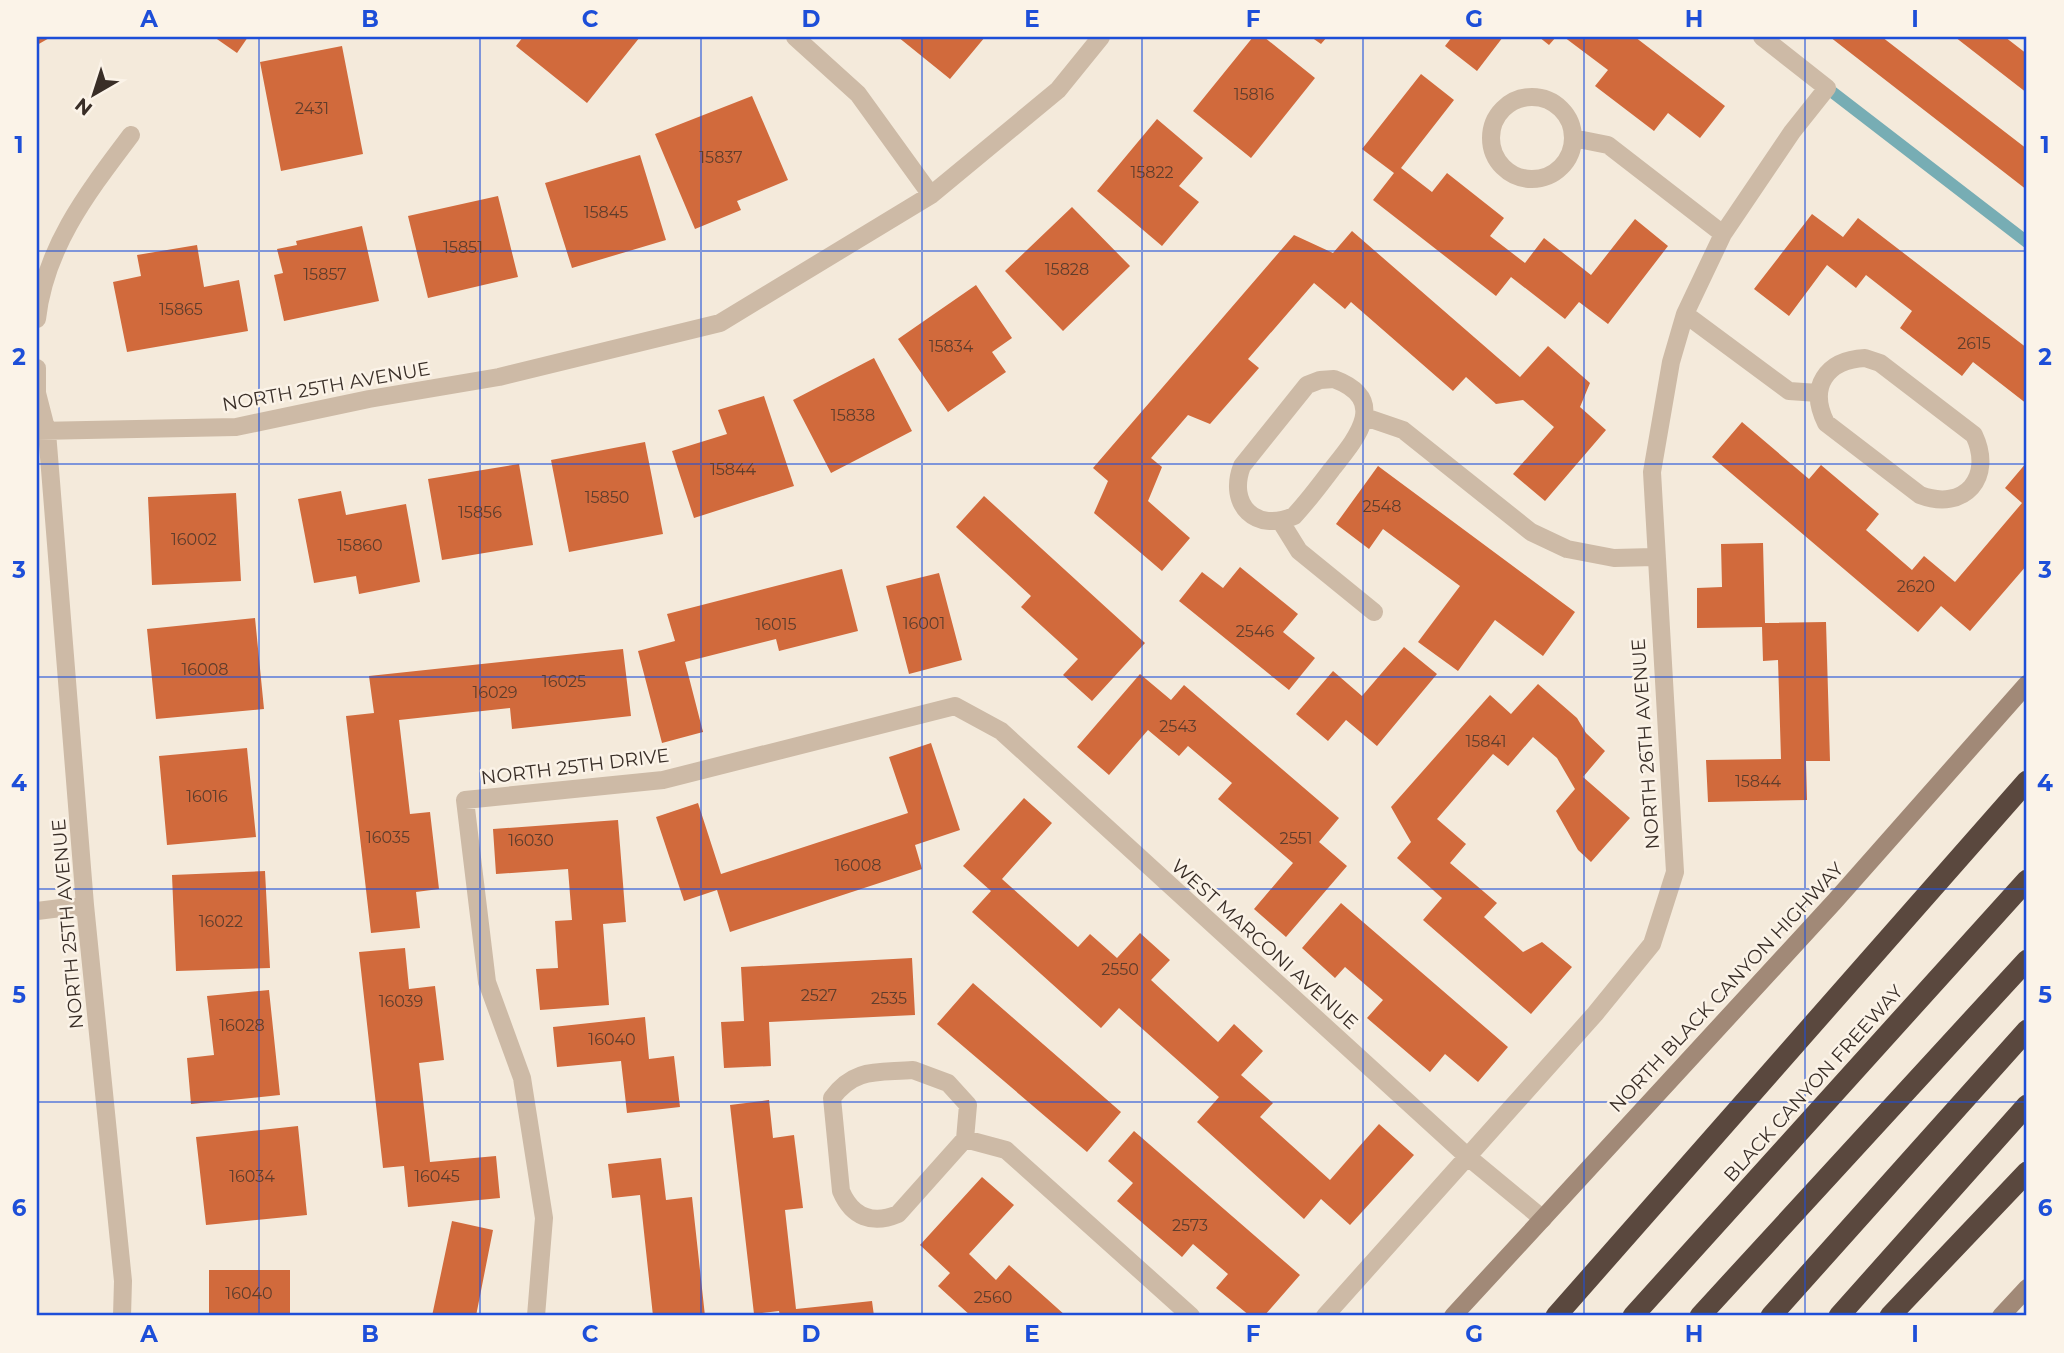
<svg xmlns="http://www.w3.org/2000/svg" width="2064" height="1353" font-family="Montserrat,sans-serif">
	<rect width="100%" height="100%" fill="#f4eadb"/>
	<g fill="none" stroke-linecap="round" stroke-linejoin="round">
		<!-- stream -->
		<path stroke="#77adb4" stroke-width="12" d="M1827,88L2027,242"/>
	</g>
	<!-- building -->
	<path fill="#d16a3c" d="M37,37H51L37,45Z
		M214,37H248L237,53Z
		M523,37H640L587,103L516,46Z
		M898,37H985L950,79Z
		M1253,37H1264L1315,78L1251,158L1193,111Z
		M1311,37H1327L1321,44Z
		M1452,37H1503L1477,71L1445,46Z
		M1539,37H1556L1549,45Z
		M1564,37H1635L1725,106L1700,138L1668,113L1654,131L1595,86L1608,70Z
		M1830,37H1882L2027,149V190Z
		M1955,37H2005L2027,54V93Z
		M342,46L363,154L281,171L260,62Z
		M1421,74L1454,100L1401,168L1432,192L1447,173L1504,218L1490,236L1525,263L1544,238L1591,275L1635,219L1668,246L1608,324L1579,302L1565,319L1511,277L1496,296L1373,200L1394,173L1362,149Z
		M752,96L788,180L737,201L741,210L695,229L655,134Z
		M1157,119L1203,158L1179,186L1199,202L1162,246L1097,191Z
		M640,155L666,240L572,268L545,183Z
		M498,196L518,277L428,298L408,216Z
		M1072,207L1130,266L1063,331L1005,271Z
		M1812,214L1843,237L1858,218L2027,348V404L1973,362L1962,376L1900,328L1912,311L1866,275L1856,288L1827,265L1789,316L1754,289Z
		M362,226L379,301L284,321L274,275L283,273L277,249L297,245L296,241Z
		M1352,231L1520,377L1548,346L1590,383L1580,407L1606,430L1545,501L1513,474L1554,427L1523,400L1496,404L1466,377L1453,391L1351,302L1345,309L1314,283L1248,359L1259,368L1210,424L1188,415L1151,458L1162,467L1148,501L1190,538L1162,571L1094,513L1108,481L1093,468L1294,235L1333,253Z
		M197,245L204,287L239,280L248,331L127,352L113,282L141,276L137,255Z
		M976,285L1012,338L992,352L1006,372L948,412L898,339Z
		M874,358L912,431L831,473L793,400Z
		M764,396L794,486L694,518L672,451L727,434L718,410Z
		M1742,422L1809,479L1821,465L1879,514L1866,530L1912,570L1924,556L1955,582L2022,503L2005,488L2027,462V565L1970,631L1941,606L1918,632L1712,457Z
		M645,442L663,534L569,552L551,460Z
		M519,464L533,545L442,560L428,479Z
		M1378,466L1575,612L1543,656L1495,620L1458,671L1418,642L1460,586L1383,529L1369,549L1336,524Z
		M341,491L346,515L406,504L420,582L359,594L356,576L314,583L298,499Z
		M236,493L241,581L152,585L148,497Z
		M984,496L1145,643L1092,701L1063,675L1078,659L1021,607L1031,596L956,527Z
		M1763,543L1765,623L1826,622L1830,761H1806L1807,800L1708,802L1706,760L1781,759L1778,660L1763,661L1762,627L1697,628V588L1722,587L1721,544Z
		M1240,567L1298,614L1283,632L1315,658L1289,690L1179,601L1202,572L1223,588Z
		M842,569L858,631L779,651L776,639L685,662L703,732L662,743L638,651L675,641L667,614Z
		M939,573L962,660L909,674L886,586Z
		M255,618L264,709L156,719L147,629Z
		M1404,647L1437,674L1377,746L1346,720L1328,741L1296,714L1333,671L1362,696Z
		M623,649L631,716L512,729L510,708L399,720L410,814L430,812L439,889L416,892L420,928L371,933L346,716L374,713L369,676Z
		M1140,674L1171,700L1184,685L1339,818L1319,842L1347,866L1286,937L1254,909L1293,863L1218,799L1232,783L1188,746L1179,756L1148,730L1109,775L1077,747Z
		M1538,684L1577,718L1586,733L1605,751L1583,777L1630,818L1591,862L1578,850L1556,811L1575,789L1557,758L1533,737L1508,766L1493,754L1437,819L1466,844L1450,863L1497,903L1484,917L1523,952L1542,942L1572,967L1531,1014L1423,920L1442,898L1397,858L1411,842L1391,807L1490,695L1511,714Z
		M931,743L960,830L915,845L922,869L730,932L717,890L684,901L656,817L698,803L721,874L908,813L889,757Z
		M247,748L256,837L167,845L159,756Z
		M1024,798L1052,823L1002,879L1078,947L1090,934L1117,958L1140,933L1170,960L1151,980L1218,1042L1234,1024L1263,1051L1241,1075L1273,1103L1260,1117L1330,1180L1379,1124L1414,1155L1350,1225L1321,1199L1304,1219L1197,1122L1219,1097L1119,1008L1101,1028L972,912L991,891L963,866Z
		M618,820L626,922L603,924L609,1005L540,1010L536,969L558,968L555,921L572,920L568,869L496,874L493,829Z
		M265,871L270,968L176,971L172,875Z
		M1341,903L1508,1047L1478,1082L1445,1054L1430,1072L1367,1018L1383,1000L1345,967L1335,978L1302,948Z
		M405,948L409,989L435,986L444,1060L419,1063L430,1162L496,1156L500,1198L408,1207L404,1166L383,1168L359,952Z
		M912,958L915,1015L769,1022L771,1066L724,1068L721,1022L744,1021L741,967Z
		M973,983L1121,1112L1087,1152L937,1024Z
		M269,990L280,1095L191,1104L187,1058L214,1055L207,996Z
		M645,1017L649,1059L674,1056L680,1107L627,1113L621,1061L557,1067L553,1027Z
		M769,1100L773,1138L794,1135L803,1208L785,1210L796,1309L872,1301L874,1316H780L779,1311L754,1314L730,1105Z
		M298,1126L307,1215L206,1225L196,1137Z
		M1134,1131L1300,1275L1264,1316H1250L1216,1288L1228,1274L1193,1244L1182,1257L1117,1201L1133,1183L1108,1161Z
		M661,1158L666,1200L692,1197L705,1316H653L640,1195L612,1198L608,1164Z
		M982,1177L1014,1205L969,1254L996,1280L1009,1265L1066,1316H971L938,1286L950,1273L920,1245Z
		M452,1221L493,1230L476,1316H432Z
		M209,1270H290V1316H209Z"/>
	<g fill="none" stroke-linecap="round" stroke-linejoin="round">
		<!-- minor -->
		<path stroke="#cdbaa6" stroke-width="18" d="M795,37L858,94L931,195
			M1491 138a41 41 0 1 1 82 0a41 41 0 1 1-82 0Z
			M1573,138L1608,145L1723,234
			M1685,314L1789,391L1818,393
			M37,319C45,247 88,192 131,135
			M1865,358L1880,363L1974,435C1994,477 1965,512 1920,495L1826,423C1808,387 1826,360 1865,358Z
			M37,368V393L47,432L85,905L123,1281L122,1316
			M1334,379C1390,400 1356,439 1332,469C1320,485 1308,501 1294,516C1256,533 1227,505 1242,466L1307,385L1320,380Z
			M1365,417L1403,430L1531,532L1567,549L1614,558L1654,557
			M37,431L236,427L369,399L499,377L720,323L931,195L1058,90L1101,37
			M1281,522L1299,551L1374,612
			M37,911L85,905
			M913,1070L948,1083L968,1105L965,1139L898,1214C872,1225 852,1217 841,1191L832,1098C855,1067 878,1073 913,1070Z
			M965,1139L1006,1150L1191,1316
			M536,1316L544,1218L522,1078L487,982L465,800L663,780L955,706L1001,731L1468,1157L1543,1219
			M1325,1316L1595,1014L1652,944L1675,872L1652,472L1671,362L1685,314L1723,234L1792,132L1827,88L1762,37"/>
		<!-- secondary -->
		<path stroke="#a18977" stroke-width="18" d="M1453,1316L1835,901L2027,684
			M2001,1316L2027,1288"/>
		<!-- motorway -->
		<path stroke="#5a483e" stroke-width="21" d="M1556,1316L2027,781
			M1633,1316L2027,880
			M1700,1316L2027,960
			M1771,1316L2027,1030
			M1839,1316L2027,1105
			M1890,1316L2027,1172"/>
	</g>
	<!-- grid -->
	<path fill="none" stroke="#1d4ed8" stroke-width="2" stroke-opacity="0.55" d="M259,37V1316M480,37V1316M701,37V1316M922,37V1316M1142,37V1316M1363,37V1316M1584,37V1316M1805,37V1316M37,251H2027M37,464H2027M37,677H2027M37,889H2027M37,1102H2027"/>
	<g text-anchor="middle" stroke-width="5" stroke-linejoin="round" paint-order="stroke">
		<!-- number labels -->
		<g font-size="16" fill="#5f3d2c">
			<text x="1254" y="100">15816</text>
			<text x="312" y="114">2431</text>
			<text x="721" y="163">15837</text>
			<text x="1152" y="178">15822</text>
			<text x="606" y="218">15845</text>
			<text x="463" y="253">15851</text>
			<text x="1067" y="275">15828</text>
			<text x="325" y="280">15857</text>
			<text x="181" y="315">15865</text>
			<text x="1974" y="349">2615</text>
			<text x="951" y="352">15834</text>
			<text x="853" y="421">15838</text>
			<text x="733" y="475">15844</text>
			<text x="607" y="503">15850</text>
			<text x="1382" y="512">2548</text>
			<text x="480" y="518">15856</text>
			<text x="194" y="545">16002</text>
			<text x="360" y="551">15860</text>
			<text x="1916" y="592">2620</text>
			<text x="924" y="629">16001</text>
			<text x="776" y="630">16015</text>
			<text x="1255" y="637">2546</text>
			<text x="205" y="675">16008</text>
			<text x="564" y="687">16025</text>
			<text x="495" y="698">16029</text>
			<text x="1178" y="732">2543</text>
			<text x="1486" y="747">15841</text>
			<text x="1758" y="787">15844</text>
			<text x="207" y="802">16016</text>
			<text x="388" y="843">16035</text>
			<text x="1296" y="844">2551</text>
			<text x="531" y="846">16030</text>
			<text x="858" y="871">16008</text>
			<text x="221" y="927">16022</text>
			<text x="1120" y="975">2550</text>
			<text x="819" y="1001">2527</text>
			<text x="889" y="1004">2535</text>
			<text x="401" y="1007">16039</text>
			<text x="242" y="1031">16028</text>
			<text x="612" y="1045">16040</text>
			<text x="252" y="1182">16034</text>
			<text x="437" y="1182">16045</text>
			<text x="1190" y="1231">2573</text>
			<text x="249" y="1299">16040</text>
			<text x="993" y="1303">2560</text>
		</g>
		<!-- street labels -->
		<g font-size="19" fill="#392e27" stroke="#fbf3e8">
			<text transform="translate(326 386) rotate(-10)" y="7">NORTH 25TH AVENUE</text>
			<text transform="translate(1645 744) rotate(-94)" y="7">NORTH 26TH AVENUE</text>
			<text transform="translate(575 766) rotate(-7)" y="7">NORTH 25TH DRIVE</text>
			<text transform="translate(67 924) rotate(-95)" y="7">NORTH 25TH AVENUE</text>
			<text transform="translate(1265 944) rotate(42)" y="7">WEST MARCONI AVENUE</text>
			<text transform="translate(1726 987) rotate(-47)" y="7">NORTH BLACK CANYON HIGHWAY</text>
			<text transform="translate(1813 1083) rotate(-48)" y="7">BLACK CANYON FREEWAY</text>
		</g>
	</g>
	<!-- border -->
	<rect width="2064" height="1353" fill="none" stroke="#fbf3e8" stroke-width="77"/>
	<!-- north arrow -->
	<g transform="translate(94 94) rotate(219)" stroke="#fbf3e8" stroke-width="5" paint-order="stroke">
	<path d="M0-5L12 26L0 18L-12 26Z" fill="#392e27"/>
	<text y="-10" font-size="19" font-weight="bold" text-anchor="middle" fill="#392e27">N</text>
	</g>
	<rect x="38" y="38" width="1987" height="1276" fill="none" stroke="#1d4ed8" stroke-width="2.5"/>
	<g font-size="23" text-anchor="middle" font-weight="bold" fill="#1d4ed8">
		<text x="149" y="27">A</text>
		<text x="370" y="27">B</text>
		<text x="590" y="27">C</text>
		<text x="811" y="27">D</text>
		<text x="1032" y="27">E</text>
		<text x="1253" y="27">F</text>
		<text x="1474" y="27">G</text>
		<text x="1694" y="27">H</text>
		<text x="1915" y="27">I</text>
		<text x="19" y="153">1</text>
		<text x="2045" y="153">1</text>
		<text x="19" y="365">2</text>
		<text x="2045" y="365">2</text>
		<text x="19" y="578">3</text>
		<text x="2045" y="578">3</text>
		<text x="19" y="791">4</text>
		<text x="2045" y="791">4</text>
		<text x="19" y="1003">5</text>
		<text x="2045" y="1003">5</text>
		<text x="19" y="1216">6</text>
		<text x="2045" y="1216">6</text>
		<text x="149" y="1342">A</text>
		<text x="370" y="1342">B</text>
		<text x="590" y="1342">C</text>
		<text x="811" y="1342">D</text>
		<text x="1032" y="1342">E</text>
		<text x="1253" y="1342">F</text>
		<text x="1474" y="1342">G</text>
		<text x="1694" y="1342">H</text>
		<text x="1915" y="1342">I</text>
	</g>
</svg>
